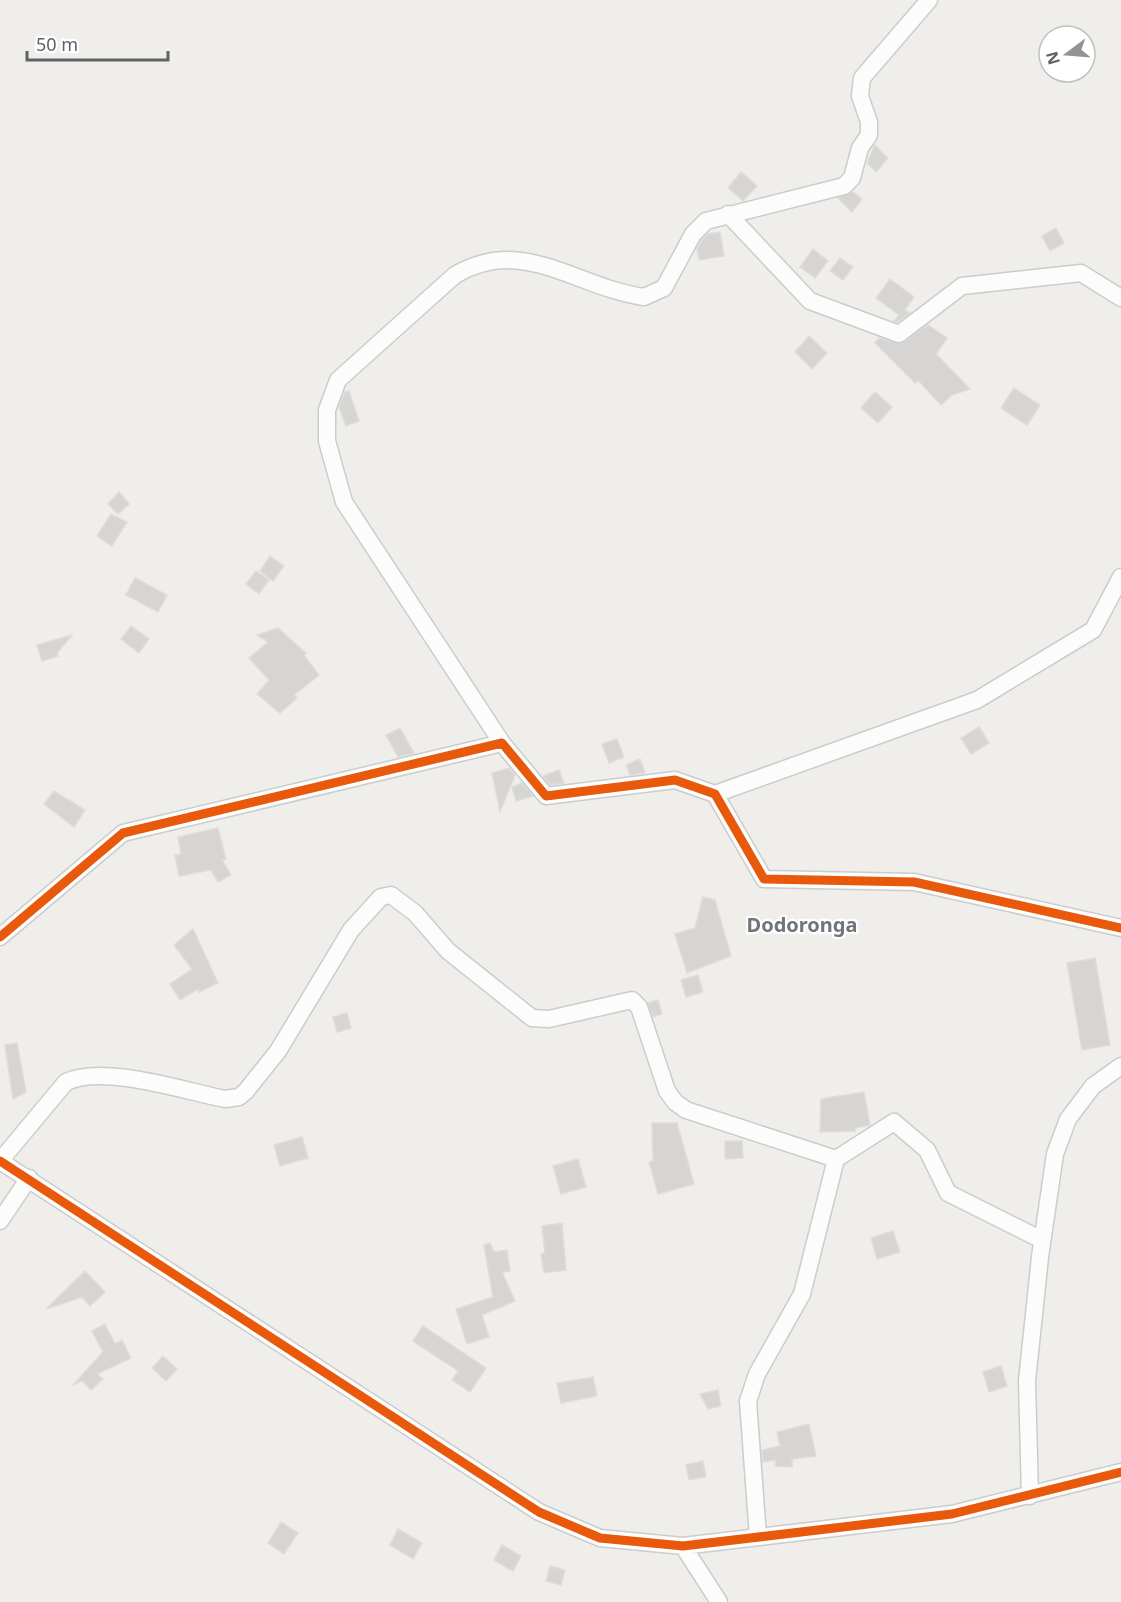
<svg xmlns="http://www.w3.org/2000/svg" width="1121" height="1602" font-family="'Noto Sans',sans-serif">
	<rect width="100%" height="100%" fill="#efeeea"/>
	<!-- building -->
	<path fill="#d6d5d3" stroke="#deddd9" stroke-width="1.5" d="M875,145L888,158L876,172L867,163Z
		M741,172L757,186L743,201L728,188Z
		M853,192L862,199L852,212L838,198Z
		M1056,228L1064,243L1050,251L1042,236Z
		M720,232L724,256L699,260L697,249L702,240L708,234Z
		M813,249L828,261L815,278L800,267Z
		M840,258L853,267L843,280L830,271Z
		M890,279L914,297L905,310L910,313L897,322L894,321L899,315L876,298Z
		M928,325L947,338L936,354L970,389L952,395L941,405L918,380L915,383L875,343L879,338L901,344Z
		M809,336L827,353L812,369L795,352Z
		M1014,388L1040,405L1027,425L1001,408Z
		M349,391L359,421L346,426L339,407L345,392Z
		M875,392L892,407L878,423L861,408Z
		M119,492L129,504L118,514L108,504Z
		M111,514L127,522L112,546L97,536Z
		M270,556L284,566L273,581L260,571Z
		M256,571L269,580L259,594L246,584Z
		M135,578L167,595L158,612L126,595Z
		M131,626L149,639L139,653L121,639Z
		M278,628L306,653L304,655L319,675L294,695L297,698L280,713L257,694L269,680L249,658L268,642L257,635Z
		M72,635L57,653L58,656L42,661L37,645Z
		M979,727L989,743L971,754L961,738Z
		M400,728L414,753L398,757L386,735Z
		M617,739L624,757L609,763L602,744Z
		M640,759L645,773L630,775L626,765Z
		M509,768L515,775L500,812L492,773Z
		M559,770L564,783L550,785L543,776Z
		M522,783L533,796L516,801L512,787Z
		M54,791L85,810L74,827L44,804Z
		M218,828L226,859L222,860L231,875L218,882L211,870L179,876L175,855L181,854L178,837Z
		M703,897L715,900L731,956L687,973L675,934L695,928Z
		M193,929L218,983L199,992L198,989L180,1000L170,984L192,969L174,945Z
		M1095,958L1110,1045L1082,1050L1067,963Z
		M698,975L703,992L686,997L681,980Z
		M658,1000L662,1014L653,1017L648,1003Z
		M347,1013L351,1028L337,1032L333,1017Z
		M17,1043L26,1092L13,1099L5,1045Z
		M864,1092L870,1125L855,1128V1131L820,1132L821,1099Z
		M652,1123H677L694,1184L658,1194L649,1162L653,1161Z
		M302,1137L308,1158L280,1166L274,1145Z
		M725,1141H742L743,1158L725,1159Z
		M578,1159L586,1187L561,1194L553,1166Z
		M562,1223L566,1270L544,1273L541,1254L545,1253L542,1226Z
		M893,1231L900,1252L877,1259L871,1238Z
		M490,1243L494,1252L507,1250L510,1271L502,1272L515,1301L482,1315L489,1337L467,1344L456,1309L493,1297L484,1245Z
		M85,1271L105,1292L90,1306L82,1297L46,1309Z
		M105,1324L115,1344L122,1340L131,1358L97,1374L103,1379L91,1390L82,1381L73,1385L103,1352L92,1331Z
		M423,1326L486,1368L470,1392L452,1380L458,1371L413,1341Z
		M163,1356L177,1369L166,1381L152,1368Z
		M1001,1366L1007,1386L989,1392L983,1372Z
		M593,1377L597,1396L561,1403L557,1383Z
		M718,1390L721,1406L708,1409L700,1394Z
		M809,1424L816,1456L792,1459V1467L775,1466L776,1460L763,1462L762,1450L780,1446L777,1432Z
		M703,1461L706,1477L689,1480L686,1465Z
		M281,1522L298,1533L284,1554L268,1543Z
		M398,1529L422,1543L413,1559L390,1545Z
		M502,1545L521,1556L513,1571L494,1560Z
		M550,1566L565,1570L561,1585L546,1581Z"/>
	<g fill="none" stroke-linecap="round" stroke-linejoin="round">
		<defs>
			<path id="minor" d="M728,214L810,301L899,334L962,286L1081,273L1121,298
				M502,743L344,502L327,441V410L338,380L455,275C523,235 575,287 644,297L664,288L693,234L706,221L844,186L852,178L860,148L869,135V122L860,96L862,78L929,0
				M715,794L977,700L1093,630L1121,577
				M0,937L123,833L502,743L546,796L675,780L715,794L764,879L914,882L1121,928
				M0,1161L539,1512L600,1538L683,1546L952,1514L1121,1472
				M0,1161L66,1082C104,1064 184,1091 225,1099L239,1097L246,1091L278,1051L351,930L381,897L391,895L415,913L448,951L532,1018L549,1019L632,1000L639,1007L667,1091L675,1102L686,1110L836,1159
				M0,1221L29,1178
				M1030,1496L1027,1381L1040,1257L1055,1154L1068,1119L1093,1086L1121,1066
				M758,1537L748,1401L757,1374L802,1294L836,1159L894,1122L927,1150L948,1193L1042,1240
				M683,1546L719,1602"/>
		</defs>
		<!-- minor casing -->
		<use href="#minor" stroke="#cbcccc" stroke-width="19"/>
		<!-- minor -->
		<use href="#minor" stroke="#fdfcfc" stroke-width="16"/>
		<defs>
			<path id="cycleway" d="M0,937L123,833L502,743L546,796L675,780L715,794L764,879L914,882L1121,928
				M0,1161L539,1512L600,1538L683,1546L952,1514L1121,1472"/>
		</defs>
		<!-- cycleway casing -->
		<use href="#cycleway" stroke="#fff" stroke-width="13"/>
		<!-- cycleway -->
		<use href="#cycleway" stroke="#e8590c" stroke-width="9"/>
	</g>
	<g text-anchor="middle" stroke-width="4.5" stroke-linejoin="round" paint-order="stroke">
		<!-- quarter labels -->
		<g font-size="20" font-weight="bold" fill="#70757a" stroke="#fff">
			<text x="802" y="932">Dodoronga</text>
		</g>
	</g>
	<!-- north arrow -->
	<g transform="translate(1067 54) rotate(254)"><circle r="28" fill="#ffffff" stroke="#bfc1c3" stroke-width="1.5"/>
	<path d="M0-4.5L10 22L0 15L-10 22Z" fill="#919496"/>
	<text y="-9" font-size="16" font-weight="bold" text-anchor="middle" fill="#5f6368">N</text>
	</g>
	<!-- scale -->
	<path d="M27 51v9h141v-9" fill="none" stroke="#5f6368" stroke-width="3"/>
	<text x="36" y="51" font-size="18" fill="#5f6368" stroke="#ffffff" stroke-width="4.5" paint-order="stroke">50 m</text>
</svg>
